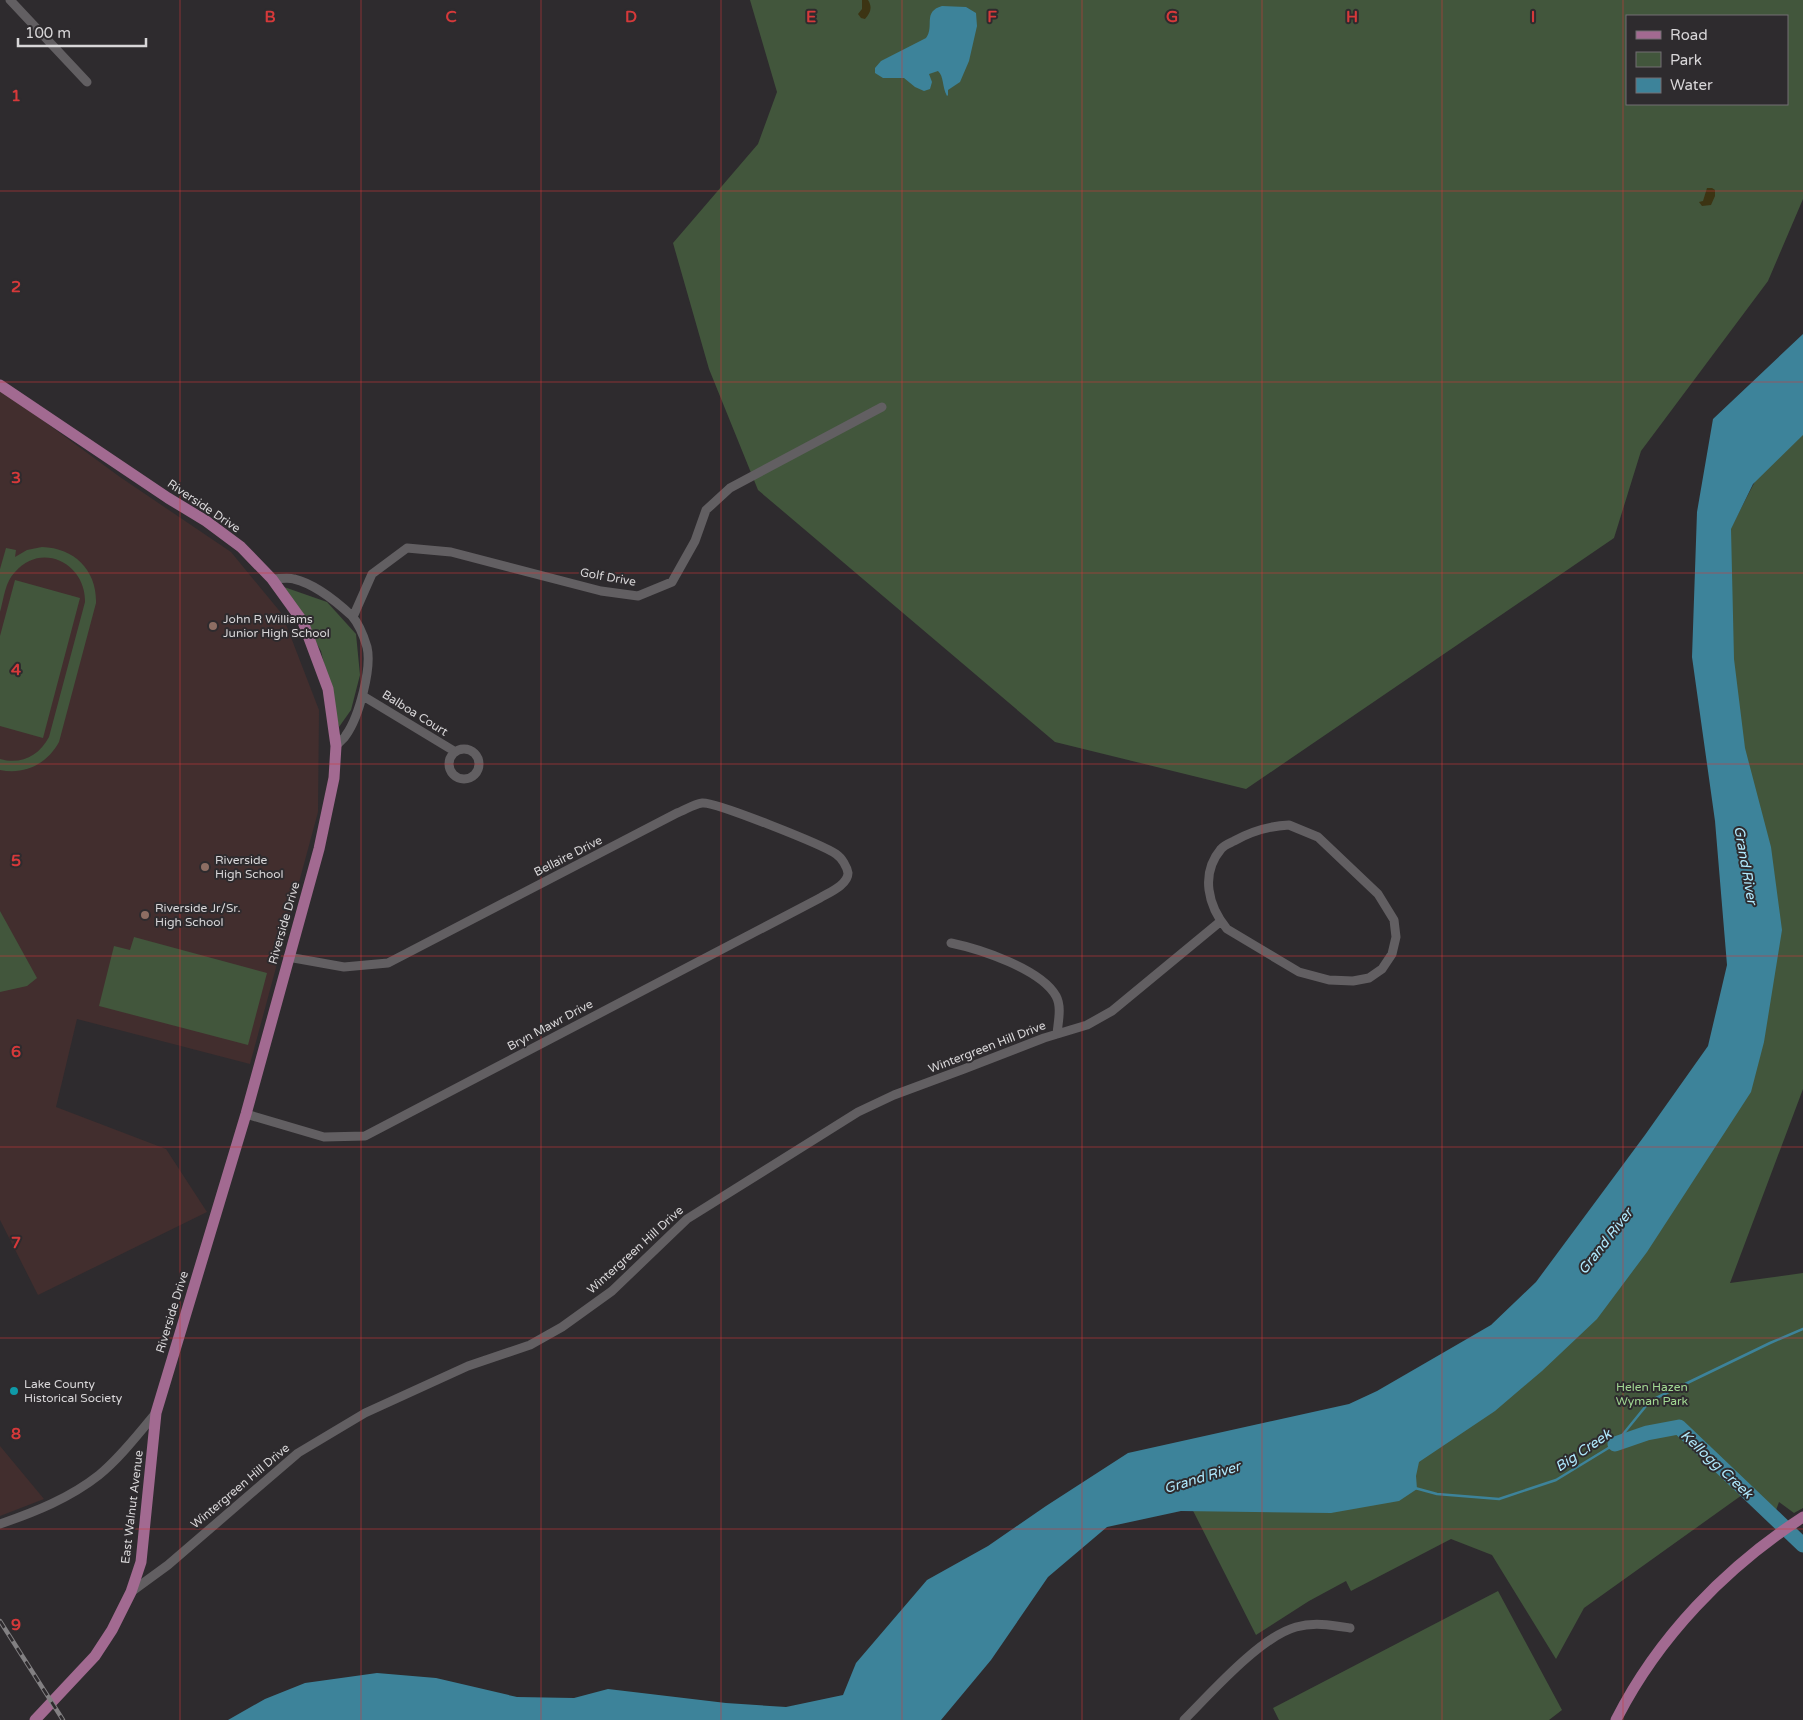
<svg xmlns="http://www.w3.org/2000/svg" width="1803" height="1720" font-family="'Varela Round',sans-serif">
	<rect width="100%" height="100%" fill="#2e2b2e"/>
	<!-- education -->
	<path fill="#422e2e" d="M0,389L120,477L231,552L282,614L319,710L318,812L250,1064L77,1019L56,1107L166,1149L207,1212L38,1295L0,1220Z
		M0,1446L44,1499L0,1516Z"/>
	<!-- green -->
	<path fill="#42563c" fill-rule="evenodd" d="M750,0H1803V199L1768,281L1641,451L1614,538L1246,789L1055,742L758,490L709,369L673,243L758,144L777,92ZM1627,16H1787V104H1627Z
		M1803,389V1089L1730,1283L1803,1273V1508L1794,1513L1779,1502L1775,1513L1749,1490L1584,1608L1556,1659L1492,1555L1451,1539L1351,1591L1346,1581L1309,1601L1256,1635L1180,1485L1506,1354L1742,1031L1723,543Z
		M42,547C75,548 97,571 96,603L59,742C47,764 25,775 0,770V759C21,765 39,756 49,737L85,602C86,564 42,541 15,572C5,582 4,598 0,612V569L6,548L16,550L15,557L27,550Z
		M15,580L80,598L43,738L0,726V636Z
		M284,587L327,602L356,634L360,675L351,710L339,727L321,651Z
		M0,911L37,978L27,986L0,992Z
		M134,937L267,973L248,1045L99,1006L114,946L130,950Z
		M1498,1591L1562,1710L1549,1720H1279L1273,1708Z"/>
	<!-- sand -->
	<path fill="#3c3413" d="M862,0H868C873,8 870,13 865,19L861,18L858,14L862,9Z
		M1707,188H1712L1715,190V196L1711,205L1702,206L1699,202L1703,201Z"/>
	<!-- water -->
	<path fill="#3d839a" d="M942,6L966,7L976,13L977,26L969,61L960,82L948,90V95L947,96C942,87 944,76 938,71L929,74L932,82L930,89L924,91L915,87L904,78H883L875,73V68L881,61L926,38C935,26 922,12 942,6Z
		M1803,334V435L1753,484L1731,529L1734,659L1745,748L1771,847L1782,930L1764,1042L1751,1092L1647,1252L1597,1319L1542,1371L1495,1411L1419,1462L1416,1476L1417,1489L1399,1501L1331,1513L1181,1511L1107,1527L1048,1577L991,1660L941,1720H228L265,1699L305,1683L377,1673L436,1678L517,1697L574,1698L608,1689L726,1703L786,1707L843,1695L856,1663L927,1580L988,1546L1046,1506L1128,1453L1349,1404L1377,1391L1491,1325L1536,1282L1645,1135L1708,1046L1727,965L1715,821L1692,657L1697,512L1713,419Z"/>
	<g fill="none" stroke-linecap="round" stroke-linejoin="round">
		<!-- stream -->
		<path stroke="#3d839a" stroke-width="2.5" d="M1415,1488L1437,1494L1499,1499L1556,1480L1615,1444L1650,1401L1770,1343L1803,1329"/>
		<!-- river -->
		<path stroke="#3d839a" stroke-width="15" d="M1615,1444L1647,1433L1679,1427L1803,1545"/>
		<!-- minor -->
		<path stroke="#625f62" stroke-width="9" d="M10,0L87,82
			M272,579C279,579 288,577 294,579C315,584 337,602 352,616C359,624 364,637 367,647C372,668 359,717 346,735C344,739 339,742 336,746
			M353,617L372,574L407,548L451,552L601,591L638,596L672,582L695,541L706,510L730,488L882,407
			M363,696L454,751
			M449 764a15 15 0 1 1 30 0a15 15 0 1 1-30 0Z
			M1289,825L1318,837L1378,894L1394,920L1396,937L1392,954L1382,969L1369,978L1353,981L1329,980L1299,972L1227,929C1208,906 1200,874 1221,849C1224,845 1230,843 1234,841C1252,831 1269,826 1289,825Z
			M951,943C980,949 1041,969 1056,996C1062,1007 1058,1022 1057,1034
			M246,1114L324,1137L365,1136L820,898C828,893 848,885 848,873C847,867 842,858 836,854C823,845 714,801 702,803C694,804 685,810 677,813L388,963L344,967L288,957
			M0,1524C35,1512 70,1498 99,1475C121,1457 138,1434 156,1413
			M131,1592L168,1565L298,1453L365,1413L468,1366L530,1345L562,1327L612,1291L687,1219L858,1112L894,1095L964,1069L1044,1038L1087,1025L1112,1011L1221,921
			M1184,1720C1211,1693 1260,1637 1296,1627C1314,1622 1331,1625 1350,1628"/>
		<!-- major -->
		<path stroke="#a26a91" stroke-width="11" d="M0,385L168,498L206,521L241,547L272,579L303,622L328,689L336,746L334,778L319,849L246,1114L156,1413L141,1562L131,1592L112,1630L95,1656L35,1720
			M1616,1720C1658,1637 1725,1568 1803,1517"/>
		<defs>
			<path id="rail" d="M0,1621L63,1720"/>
		</defs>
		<!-- rail casing -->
		<use href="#rail" stroke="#828082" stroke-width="4.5"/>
		<!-- rail -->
		<use href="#rail" stroke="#2e2b2e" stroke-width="2.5" stroke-dasharray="8" stroke-linecap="butt"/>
	</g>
	<!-- grid -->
	<path fill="none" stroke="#d6393a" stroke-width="1" stroke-opacity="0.55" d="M180,0V1720M361,0V1720M541,0V1720M721,0V1720M902,0V1720M1082,0V1720M1262,0V1720M1442,0V1720M1623,0V1720M0,191H1803M0,382H1803M0,573H1803M0,764H1803M0,956H1803M0,1147H1803M0,1338H1803M0,1529H1803"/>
	<!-- markers -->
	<g fill="#8d6e63" stroke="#2e2b2e" stroke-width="2">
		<circle cx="213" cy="626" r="5"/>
		<circle cx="205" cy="867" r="5"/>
		<circle cx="145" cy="915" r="5"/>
	</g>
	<circle fill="#0f9aa8" stroke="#2e2b2e" stroke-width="2" cx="14" cy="1391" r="5"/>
	<g text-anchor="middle" stroke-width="4" stroke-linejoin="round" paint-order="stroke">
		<!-- street labels -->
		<g font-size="12" fill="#d8d6d8" stroke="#2e2b2e">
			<text transform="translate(204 506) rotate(34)" y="4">Riverside Drive</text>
			<text transform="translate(608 577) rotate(10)" y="4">Golf Drive</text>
			<text transform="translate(415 713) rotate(32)" y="4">Balboa Court</text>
			<text transform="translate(568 856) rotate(-27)" y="4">Bellaire Drive</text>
			<text transform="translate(284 923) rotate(-74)" y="4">Riverside Drive</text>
			<text transform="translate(550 1025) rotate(-28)" y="4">Bryn Mawr Drive</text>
			<text transform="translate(987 1047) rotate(-21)" y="4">Wintergreen Hill Drive</text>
			<text transform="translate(635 1250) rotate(-42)" y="4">Wintergreen Hill Drive</text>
			<text transform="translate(172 1312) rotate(-73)" y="4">Riverside Drive</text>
			<text transform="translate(240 1486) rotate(-40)" y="4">Wintergreen Hill Drive</text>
			<text transform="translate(132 1507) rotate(-83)" y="4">East Walnut Avenue</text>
		</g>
		<!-- poi labels -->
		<g font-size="12" fill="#d8d6d8" stroke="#2e2b2e" text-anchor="start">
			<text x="223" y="623">John R Williams<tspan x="223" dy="14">Junior High School</tspan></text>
			<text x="215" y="864">Riverside<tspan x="215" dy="14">High School</tspan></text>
			<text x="155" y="912">Riverside Jr/Sr.<tspan x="155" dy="14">High School</tspan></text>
			<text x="24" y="1388">Lake County<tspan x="24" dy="14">Historical Society</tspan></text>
		</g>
		<!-- park labels -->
		<g font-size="12" fill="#a2d893" stroke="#2e2b2e">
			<text x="1652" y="1391">Helen Hazen<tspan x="1652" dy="14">Wyman Park</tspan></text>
		</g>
		<!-- water labels -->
		<g font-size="14" font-style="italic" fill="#b0eafe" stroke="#2e2b2e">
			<text transform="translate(1746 865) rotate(80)" y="5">Grand River</text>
			<text transform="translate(1605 1241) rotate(-52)" y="5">Grand River</text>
			<text transform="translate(1583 1450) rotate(-34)" y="5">Big Creek</text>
			<text transform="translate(1717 1464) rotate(43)" y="5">Kellogg Creek</text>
			<text transform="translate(1202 1477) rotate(-17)" y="5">Grand River</text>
		</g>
	</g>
	<g font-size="16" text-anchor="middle" font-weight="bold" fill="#d6393a" stroke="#2e2b2e" stroke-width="4" stroke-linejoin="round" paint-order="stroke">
		<text x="270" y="22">B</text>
		<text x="451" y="22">C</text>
		<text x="631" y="22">D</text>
		<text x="811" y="22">E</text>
		<text x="992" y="22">F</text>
		<text x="1172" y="22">G</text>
		<text x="1352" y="22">H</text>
		<text x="1533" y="22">I</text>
		<text x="16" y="101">1</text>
		<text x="16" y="292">2</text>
		<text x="16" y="483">3</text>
		<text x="16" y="675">4</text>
		<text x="16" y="866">5</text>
		<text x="16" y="1057">6</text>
		<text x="16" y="1248">7</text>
		<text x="16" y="1439">8</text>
		<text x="16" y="1630">9</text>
	</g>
	<!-- legend -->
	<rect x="1626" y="15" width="162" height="90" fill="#2e2b2e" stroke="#726f72"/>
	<rect x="1636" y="31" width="25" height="8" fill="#a26a91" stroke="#726f72"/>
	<text x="1670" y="40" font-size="15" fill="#d8d6d8">Road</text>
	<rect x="1636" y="52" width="25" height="15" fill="#42563c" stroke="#726f72"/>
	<text x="1670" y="65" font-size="15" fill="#d8d6d8">Park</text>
	<rect x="1636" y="78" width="25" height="15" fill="#3d839a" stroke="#726f72"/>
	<text x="1670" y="90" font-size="15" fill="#d8d6d8">Water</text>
	<!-- scale -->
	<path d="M18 38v8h128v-8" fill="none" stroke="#d8d6d8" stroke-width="2.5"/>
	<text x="25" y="38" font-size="15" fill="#d8d6d8" stroke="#2e2b2e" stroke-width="4" paint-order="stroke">100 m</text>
</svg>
